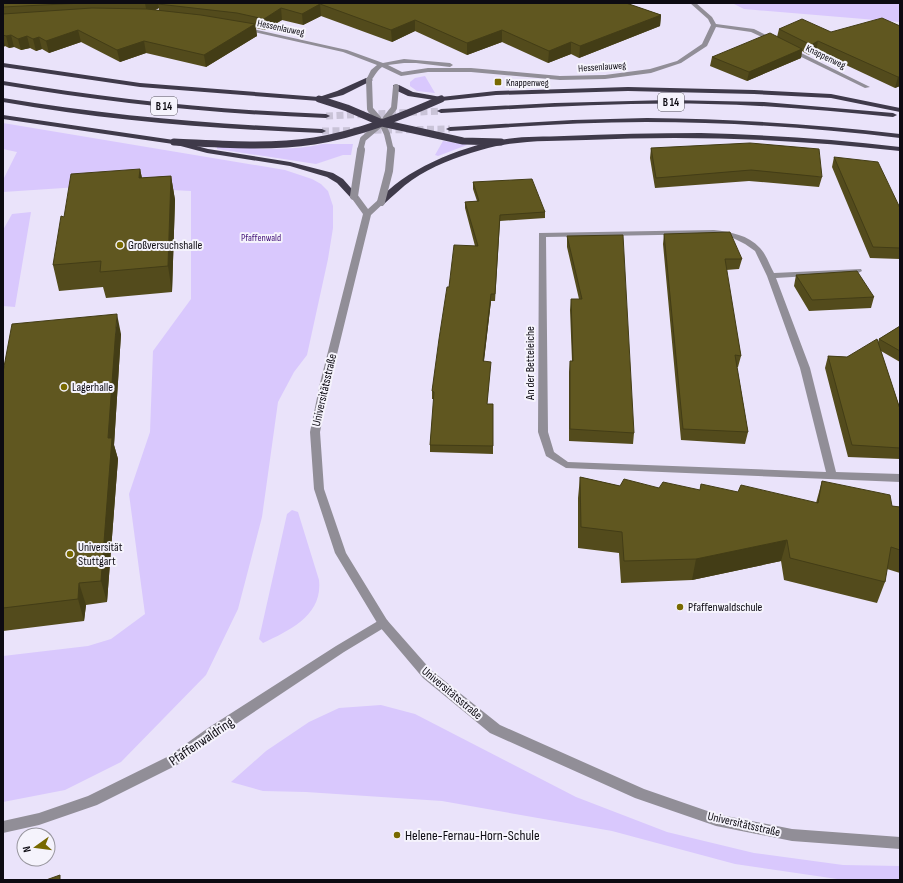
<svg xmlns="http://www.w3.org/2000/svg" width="903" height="883" font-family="'Sofia Sans Condensed',sans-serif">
	<rect width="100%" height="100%" fill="#eae3fa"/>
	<!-- green -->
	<path fill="#d9c8fd" d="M732,3H900V22L744,9Z
		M425,76L435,93L417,91L410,86V82L415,78Z
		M3,123L285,170L312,179L321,184L328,191L333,206V228L328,259L307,355L294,372L278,402L262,517L238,609L206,675L121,762L65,790L3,802V656L88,646L111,639L145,614L129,494L150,432L153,351L191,299V191L94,186L3,192V180L17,152L3,149Z
		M443,141L465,144L467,145L438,156L435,155Z
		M323,144H353L351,155H343L316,164L217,149V146C253,148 289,152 323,144Z
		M31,212L15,307L3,306V230L12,214Z
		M292,510L298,512L319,580C323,615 290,630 263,643L259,639L287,514Z
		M381,705L415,714L576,797L667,832L754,853L843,865L900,866V880H844L735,864L612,831L442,801L306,792L263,791L231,782L266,751L309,722L339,708Z"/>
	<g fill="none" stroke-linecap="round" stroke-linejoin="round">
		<!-- trunk-tunnel -->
		<path stroke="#c9c3d7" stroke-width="7" stroke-dasharray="7 3.5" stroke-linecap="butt" d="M326,116L441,111
			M322,131L450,129"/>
		<!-- minor -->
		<path fill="#918e97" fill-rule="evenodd" d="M690,3H696L712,17L716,24L754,29L778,41L773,42L751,32L716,27L707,46L681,63L651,73L605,79L560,80L471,72H428L401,76L382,67C376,71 373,80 369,82L366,80L371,70L377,65L343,52L241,29L244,27L347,50L383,63L404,59L450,63L453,65L450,67L416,63H404L388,65L402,72L428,68H471L560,76L605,75L650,69L677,61L702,44L711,25L708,19Z
			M787,48H791L870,87L865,88L787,50Z
			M714,230C731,232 748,235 760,248C766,254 770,266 774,273L861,269L862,271L858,273L776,278L810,368L836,472L900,474V482L566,468L546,456L538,432L539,233ZM714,234L731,237L745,244L755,251L767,276L800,368L826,472L568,462L554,452L548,432L546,237Z
			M383,618L387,620L389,623L387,626L344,652L218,736L179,764L97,805L39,825L3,833V821L39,813L88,796L169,756L208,728L336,646Z"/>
		<!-- tertiary -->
		<path fill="#918e97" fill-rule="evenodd" d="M351,194H357L368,209L378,200H384L385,202L371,215L330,383L320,432L324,489L346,553L387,620L431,670L500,725L644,789L716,814L792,829L900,837V849L792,841L716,826L635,798L490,733L423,678L379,626L335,553L314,489L310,432L320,383L363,214L350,196Z"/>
		<!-- trunk -->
		<path fill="#3f3a4a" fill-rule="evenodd" d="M3,63L140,83L319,97L337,91L366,78H369L373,80L343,95L319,101L140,87L3,67Z
			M3,81C110,99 217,110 326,114L330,116L326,118C217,114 110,103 3,85Z
			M393,85H399L413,92L441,97L496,91L628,87L754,90L831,94L900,108V112L831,98L754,94L628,91L496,95L441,101L408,96L393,89Z
			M3,98C109,116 215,124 322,129L326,131L322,133C215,129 109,121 3,102Z
			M669,100L764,102L893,113L897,115L893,117C831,111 770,105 708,104C619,102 530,108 441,113L437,111L441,109L555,103Z
			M3,115L174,140L208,149L290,162L333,173L343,179L358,196L357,198H351L337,183L327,177L290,166L207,153L173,144L3,119Z
			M647,118C732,119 816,124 900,134V138C816,128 731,122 646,122C581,122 515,127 450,131L446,129L450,127L573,120Z
			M701,133C768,135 834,139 900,147V151C795,139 691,135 586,140C551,141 514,140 481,150C456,157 432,166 412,180C402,187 393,196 384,204H378L377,202C403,170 460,147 500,140C520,136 543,137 564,136C610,134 655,133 701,133Z"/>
		<!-- minor-bridge -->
		<path stroke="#918e97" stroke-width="6" d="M369,80L370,109L382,123L394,108L396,87"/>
		<!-- tertiary-bridge-far1 -->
		<path stroke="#918e97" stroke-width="6" d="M360,151L363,139L382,123L387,134L391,151"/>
		<!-- tertiary-bridge -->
		<path stroke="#918e97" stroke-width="8" d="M354,196L361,150
			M381,202L389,171L391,150"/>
		<!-- trunk-bridge -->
		<path stroke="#3f3a4a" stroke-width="7" d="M319,99L347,108L382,123L463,141L501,142
			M174,142C221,144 268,148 314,141C358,134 400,117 441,99"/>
	</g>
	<!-- wall -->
	<path fill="#534b1c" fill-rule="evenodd" d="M3,3H626L661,15L660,26L579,58L571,54L548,63L502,42L467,55L415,31L392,42L321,16L303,25L282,20L265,30L256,28L257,36L206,67L146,53L120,62L81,42L49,53L42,49L36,51L30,48L21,50L14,47L9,48L5,46L3,47ZM159,8V10H155Z
		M900,26V86L895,88L816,51L809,55L802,51L801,58L747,81L710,66L712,57L777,37L779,29L831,32Z
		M651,148L822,177L819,187L749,181L655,188L650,158Z
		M834,157L900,208V259L870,258L832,167Z
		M140,169L142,178L171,176L175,200L172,292L106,298L103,287L59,291L53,265L64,217Z
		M473,182L545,212V218L500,221L495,301H491L484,361L490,369L487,404H493V454L430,452V445L434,399H432V391L449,287L475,246L465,208V202L477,201L473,189Z
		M664,234L742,259L739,269L726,270L741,356L738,367H737L748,432L745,444L681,440L663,244Z
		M567,236L634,433L633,444L569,441V372L570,361H572L570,310L571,299H579L567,247Z
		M796,275L874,297L871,308L809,311L794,286Z
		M900,326V362L881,351L900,409V459L848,457L825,368L828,356L847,357L878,342L879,339Z
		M121,334L114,445L118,459L107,602L86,605L84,621L3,631V372Z
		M580,477L620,486L738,492L816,503L822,481L892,506L900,507V573L887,569L885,582L877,603L784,580L781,561L692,580L621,583L619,553L578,548V498Z"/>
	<!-- shaded-wall -->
	<path fill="#433d16" d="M145,3H169L158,4L159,8L147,14Z
		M320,4L321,16L303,25L302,14Z
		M281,8L282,20L265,30L264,19Z
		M661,15L660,26L579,58L580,46Z
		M415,20V31L392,42L391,30Z
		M255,24L257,36L206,67L204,55Z
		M78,30L81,42L49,53L46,41Z
		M502,30V42L467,55V43Z
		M11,35L14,47L9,48L6,36Z
		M27,36L30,48L21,50L18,39Z
		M39,37L42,49L36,51L33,39Z
		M3,39L5,46L3,47Z
		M144,41L146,53L120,62L117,50Z
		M818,41L816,51L809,55L811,45Z
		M571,42V54L548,63L549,51Z
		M802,49L801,58L747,81L749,72Z
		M898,77H900V86L895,88Z
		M140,169L145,193L139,178Z
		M171,176L175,200L172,292L168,266Z
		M491,294V301L483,368V361Z
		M117,314L121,334L114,445L118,459L107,602L101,581L108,438Z
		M787,540L781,561L692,580L696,559Z
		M79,583L86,605L84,621L78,599Z"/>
	<!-- building -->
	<path fill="#605720" stroke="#433d16" d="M3,3H83L3,7Z
		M159,3H626L661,15L580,46L571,42L549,51L502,30L467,43L415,20L391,30L320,4L302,14L281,8L264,19L237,13L158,4Z
		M92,8L147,9L201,15L255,24L204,55L144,41L117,50L78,30L46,41L39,37L33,39L27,36L18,39L11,35L6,36L3,35V14Z
		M882,18L900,26V77H898L818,41L811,45L779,29L802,19L831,32Z
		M770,33L802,49L749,72L712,57Z
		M750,143L819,149L822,177L751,170L656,178L651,148Z
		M834,157L878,162L900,208V248L873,247Z
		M140,169L139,178L171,176L168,266L100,272L101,261L53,265L61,216L64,217L71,174Z
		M532,179L545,212L500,215L495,294H491L483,361L491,362L487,404H493V446L430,445L434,392L432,391L439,339L447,287H449L454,245L478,246L465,202L479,201L473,182Z
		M730,232L742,259H725L741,356L735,355L748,432L683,429L664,234Z
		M623,235L634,433L570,429V361H573L571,299H582L567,236Z
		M857,271L874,297L812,300L796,275Z
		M117,314L108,438H112L101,581L79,583L78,599L3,608V372L12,324Z
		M900,326V351L879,339Z
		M877,339L900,409V448L852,445L828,356L847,357Z
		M580,477L620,486L624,479L659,488L663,482L700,490L701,484L738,492L741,485L818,503L822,481L890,495L892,506L900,507V550L891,547L885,582L790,558L787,540L696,559L624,561L622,532L581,527Z
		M60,875V880H46Z"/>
	<!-- markers -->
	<g fill="#786900" stroke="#f5f3fc" stroke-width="1.5">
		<rect x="494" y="78" width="8" height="8" rx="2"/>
		<circle cx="120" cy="245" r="4"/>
		<circle cx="64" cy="387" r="4"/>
		<circle cx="70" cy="554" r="4"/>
		<circle cx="680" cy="607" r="4"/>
		<circle cx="397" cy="835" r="4"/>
	</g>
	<g text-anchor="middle" stroke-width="4" stroke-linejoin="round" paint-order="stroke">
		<!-- far-street labels -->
		<g font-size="10" fill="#0d0b12" stroke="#f5f3fc">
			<text transform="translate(281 27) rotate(12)" y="4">Hessenlauweg</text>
			<text transform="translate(826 56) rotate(26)" y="4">Knappenweg</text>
			<text transform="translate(602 66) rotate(-4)" y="4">Hessenlauweg</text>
		</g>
		<!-- far-poi labels -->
		<g font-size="10" fill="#0d0b12" stroke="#f5f3fc" text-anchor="start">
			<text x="506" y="86">Knappenweg</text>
		</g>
		<!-- far-park labels -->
		<g font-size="10" fill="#441479" stroke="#f5f3fc">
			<text x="261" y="241">Pfaffenwald</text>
		</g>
		<!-- shield labels -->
		<g fill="#f5f3fc" stroke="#535158" stroke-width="1">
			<rect x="658" y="93" width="26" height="18" rx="3"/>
			<rect x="151" y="97" width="26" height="18" rx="3"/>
		</g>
		<g font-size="11" font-weight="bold" fill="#0d0b12">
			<text x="671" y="106">B 14</text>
			<text x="164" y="110">B 14</text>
		</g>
		<!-- poi labels -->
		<g font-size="12" fill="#0d0b12" stroke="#f5f3fc" text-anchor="start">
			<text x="128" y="249">Großversuchshalle</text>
			<text x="72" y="391">Lagerhalle</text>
			<text x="78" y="551">Universität<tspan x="78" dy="14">Stuttgart</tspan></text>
			<text x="688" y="611">Pfaffenwaldschule</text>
		</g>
		<!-- street labels -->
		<g font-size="12" fill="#0d0b12" stroke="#f5f3fc">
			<text transform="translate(530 363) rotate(-90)" y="4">An der Betteleiche</text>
			<text transform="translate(324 390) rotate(-77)" y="4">Universitätsstraße</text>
			<text transform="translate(452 693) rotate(40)" y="4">Universitätsstraße</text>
			<text transform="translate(744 824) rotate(13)" y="4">Universitätsstraße</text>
		</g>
		<!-- near-street labels -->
		<g font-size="14" fill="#0d0b12" stroke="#f5f3fc">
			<text transform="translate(201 741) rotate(-34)" y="5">Pfaffenwaldring</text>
		</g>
		<!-- near-poi labels -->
		<g font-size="14" fill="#0d0b12" stroke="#f5f3fc" text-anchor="start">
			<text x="405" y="840">Helene-Fernau-Horn-Schule</text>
		</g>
	</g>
	<!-- border -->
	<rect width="903" height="883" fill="none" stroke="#0d0b12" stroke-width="8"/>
	<!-- north arrow -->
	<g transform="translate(36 847) rotate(256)"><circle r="19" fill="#f5f3fc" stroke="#98969e"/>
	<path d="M0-3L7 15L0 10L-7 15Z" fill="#786900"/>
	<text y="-6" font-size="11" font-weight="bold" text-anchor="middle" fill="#0d0b12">N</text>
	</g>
</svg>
